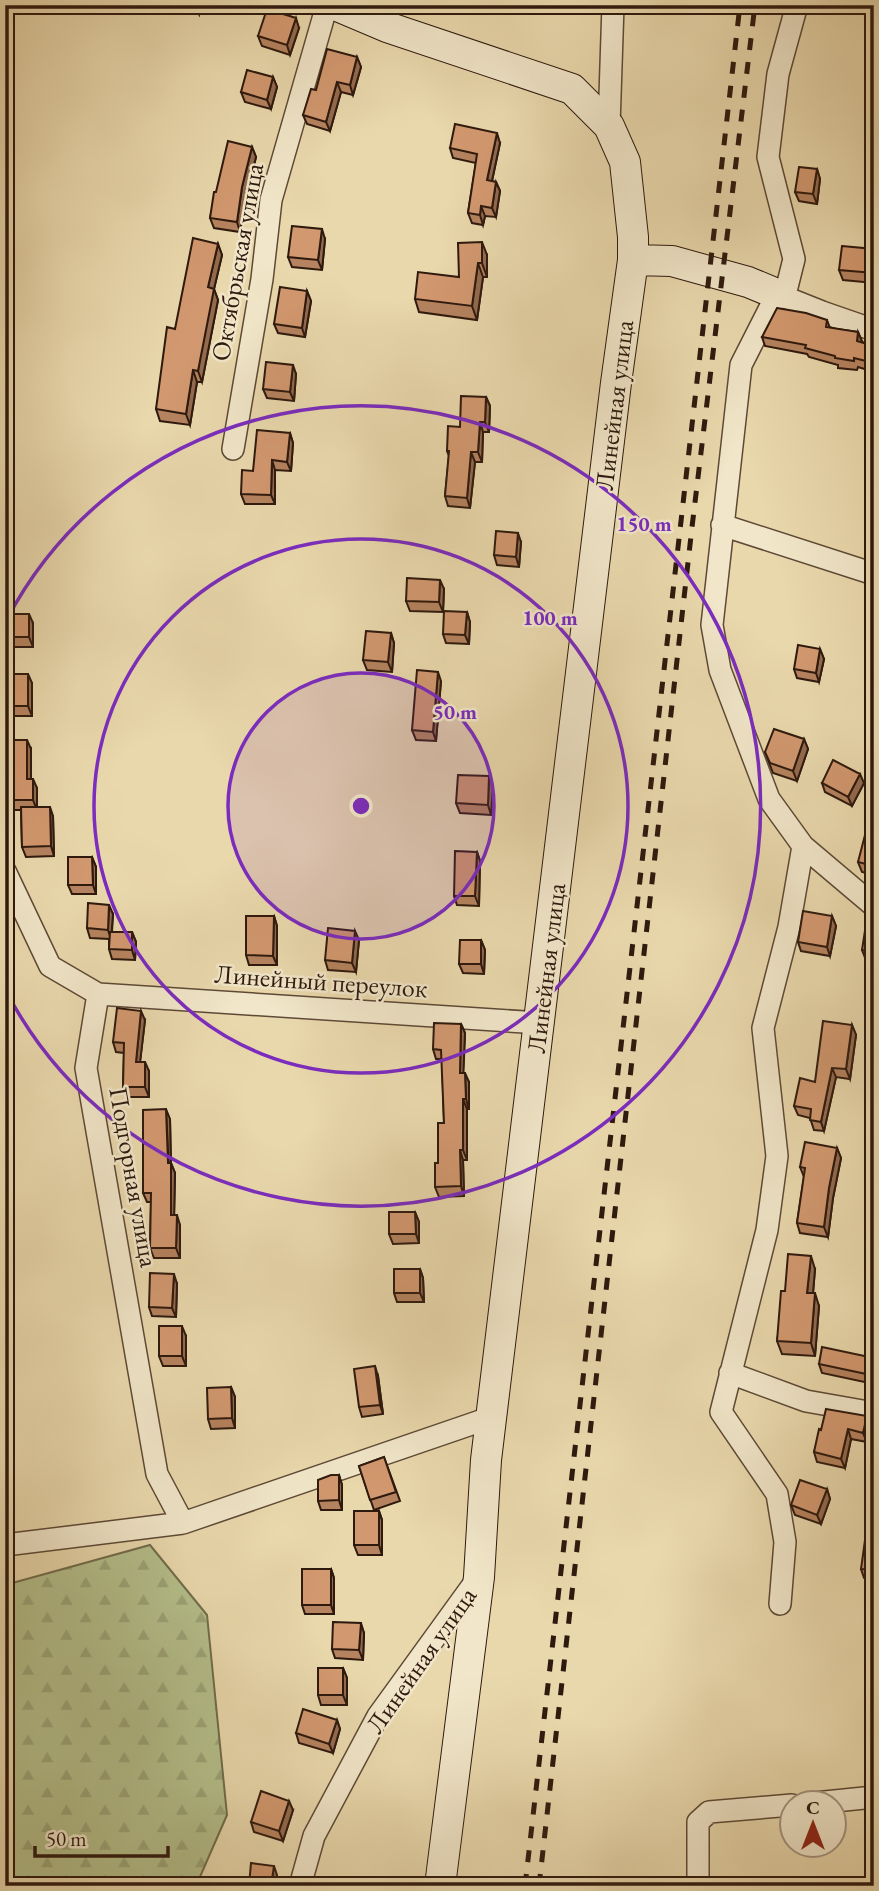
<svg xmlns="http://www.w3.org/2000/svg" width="879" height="1891" font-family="'EB Garamond',serif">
	<defs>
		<pattern id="forest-firs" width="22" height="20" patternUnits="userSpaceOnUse" patternTransform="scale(1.75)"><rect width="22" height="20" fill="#b4bf8b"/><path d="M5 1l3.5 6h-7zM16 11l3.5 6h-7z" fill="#9ba477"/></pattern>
	</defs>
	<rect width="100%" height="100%" fill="#e9d8ac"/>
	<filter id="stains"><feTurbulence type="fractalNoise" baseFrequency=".00286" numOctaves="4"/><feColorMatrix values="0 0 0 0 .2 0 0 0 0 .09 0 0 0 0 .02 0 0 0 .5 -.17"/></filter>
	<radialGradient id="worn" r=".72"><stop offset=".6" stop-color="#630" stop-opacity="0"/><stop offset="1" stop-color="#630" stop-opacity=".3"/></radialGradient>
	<!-- forest -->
	<path fill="url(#forest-firs)" stroke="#716c4c" stroke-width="2" d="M150,1545L207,1615L227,1815L196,1886H5V1585Z"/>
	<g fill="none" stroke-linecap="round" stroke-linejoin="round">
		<defs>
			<path id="street" d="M798,5L795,12L778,74L768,157L794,259L787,287L777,294L741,365L712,625L720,670L769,799L803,846L874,906
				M609,126L613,5
				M777,294L822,312L874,330
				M233,449L262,279L271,200L327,5
				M722,525L874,574
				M5,871L50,966L98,994L540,1023
				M98,994L86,1068L157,1474L183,1523
				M730,1373L806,1401L874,1413
				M5,1545L183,1523L492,1417
				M780,1604L785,1542L777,1494L721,1412L767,1230L777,1156L763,1028L789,927L803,846
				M805,1804L874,1797
				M300,1886L314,1836L378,1716L478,1578
				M698,1886V1822L709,1812L792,1805"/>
			<path id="secondary" d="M335,5L387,27L572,89L609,126L625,162L633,237V260L616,383L486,1460L479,1577L440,1886
				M633,260L672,261L748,282L777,294"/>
		</defs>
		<!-- street casing -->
		<use href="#street" stroke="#5d4936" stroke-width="24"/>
		<!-- secondary casing -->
		<use href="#secondary" stroke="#2e190e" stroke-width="32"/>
		<!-- street -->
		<use href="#street" stroke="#f1e6c9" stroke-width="21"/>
		<!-- secondary -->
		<use href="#secondary" stroke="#f1e6c9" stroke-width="30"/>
		<!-- rail -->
		<path stroke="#2e190e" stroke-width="5" stroke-dasharray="12 12" stroke-linecap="butt" d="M525,1886L740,5
			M539,1886L692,527L755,5"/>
	</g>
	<!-- wall -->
	<path fill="#b5835f" stroke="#2e190e" stroke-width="2" d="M174,5H200L199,14L175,10Z
		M299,28L290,55L262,46L258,36Z
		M357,57L361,67L353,95L341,92L330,131L307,124L303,115L316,90Z
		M273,77L277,87L271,109L245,102L241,92Z
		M500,143L492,181L496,182L500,191L496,217L485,216L483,225L472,223L468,213L476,163L453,158L450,148Z
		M252,147L256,157L246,197L240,232L214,228L210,218L216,192Z
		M817,169L820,179L817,204L799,201L795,192Z
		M325,239L322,270L292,267L288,257Z
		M218,244L222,255L214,289L218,300L202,382H197L190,425L160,421L156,409Z
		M874,249V283L843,280L839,270Z
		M487,255V277H483L477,320L419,312L415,299L459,277Z
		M307,291L311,301L305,337L278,333L274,324Z
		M827,320L830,328L858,332L862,342L874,346V372L858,367L857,370L838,368V365L809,357L807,354L765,346L762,337Z
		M296,374L294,401L267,398L263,389Z
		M486,397L490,406L489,432H483L482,462H475L470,508L448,506L445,496L449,456L447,451L460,427Z
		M290,433L293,443L291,471L275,470V504H245L241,494L253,471Z
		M521,542L519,567L497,565L494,555Z
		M444,589L443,612L410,611L406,601Z
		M467,612L470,622L469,644L446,643L443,634Z
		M33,623V647H9L5,637Z
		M391,633L394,643L392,672L367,670L363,660Z
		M820,649L824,659L819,682L797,678L794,669Z
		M5,674L32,683V716H5Z
		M441,681L436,741L416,740L412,730Z
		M804,739L808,749L797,781L773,773L765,752Z
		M31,749V779L37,788V807L53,816L54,856L26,857L22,847L21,810H6L5,808V779Z
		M489,776L493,786L491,815L460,813L456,803Z
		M822,783H864L852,806L825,792Z
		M874,838V875L862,872L858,862Z
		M477,852L480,861L479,906L457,905L454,896Z
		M92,857L96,867V894H72L68,885Z
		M113,914L112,932H132L136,942L135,960L112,959L109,949V939L90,938L87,928Z
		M274,916L277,926V965H249L246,955Z
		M832,916L836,926L830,956L801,951L798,942Z
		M874,925V961L866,960L862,950Z
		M359,940L356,972L328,970L325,960Z
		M481,940L485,950L484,974L463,973L459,964Z
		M145,1020L140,1062L149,1071V1097H127L123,1087L124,1053L116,1052L113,1042Z
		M461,1024L465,1033L463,1073L469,1082V1109H467V1160H463L464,1196L439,1197L435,1187L444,1123L442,1059H436L433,1049Z
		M852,1025L856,1035L850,1079L836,1077L824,1131L814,1130L810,1118L798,1115L794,1106L815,1082Z
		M170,1119L171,1163L175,1173L174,1215L180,1225V1258H154L150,1248L151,1202H147L143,1193Z
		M837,1148L841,1158L833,1198L828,1237L800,1233L797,1223L804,1177L800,1167Z
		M415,1212L419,1222V1243L393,1244L389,1234Z
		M420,1269L423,1278L424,1302H397L394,1293Z
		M815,1269L813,1293L819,1306L815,1356L782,1354L777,1341L785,1291Z
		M177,1284L176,1317L152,1316L149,1307Z
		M186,1336V1366H163L159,1356Z
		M874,1358V1384L822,1373L819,1364Z
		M378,1376L383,1414L362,1417L359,1407Z
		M231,1387L235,1397V1428L211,1429L208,1419Z
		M871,1426L867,1442L851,1439L845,1468L817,1462L814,1452L821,1430Z
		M384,1457L400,1501L374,1510L359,1466Z
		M339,1475L342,1485V1510H321L318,1501Z
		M827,1489L830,1499L821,1524L795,1515L791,1505Z
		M379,1511L382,1520V1555H358L354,1545Z
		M874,1542V1580L864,1578L861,1569Z
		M331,1569L334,1578V1614H305L302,1605Z
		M364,1633L363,1660L335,1658L332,1649Z
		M343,1668L347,1678V1705H321L318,1695Z
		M337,1720L340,1729L333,1753L299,1743L296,1733Z
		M874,1800V1836H871L868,1827Z
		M293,1810L283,1841L254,1832L251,1822Z"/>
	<!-- shaded-wall -->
	<path fill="#936a4e" stroke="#2e190e" stroke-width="2" d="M195,5H200L199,14Z
		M296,18L299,28L290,55L287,45Z
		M357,57L361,67L353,95L350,85Z
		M273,77L277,87L271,109L267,100Z
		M337,82L341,92L330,131L326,122Z
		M497,133L500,143L490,190L487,180Z
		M252,147L256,157L246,197L240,232L237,222L242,187Z
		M817,169L820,179L817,204L813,194Z
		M496,182L500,191L496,217L492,208Z
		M481,206L485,216L483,225L480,215Z
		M322,229L325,239L322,270L318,260Z
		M482,242L487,255V277L482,263Z
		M218,244L222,255L214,289L218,300L202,382L198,371L208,287Z
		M478,263L483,277L477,320L472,306Z
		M307,291L311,301L305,337L302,328Z
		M858,332L862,341L860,350L857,341Z
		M293,365L296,374L294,401L290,392Z
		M193,370L197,382L190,425L186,414Z
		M486,397L490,406L489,432L485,422Z
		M480,422L483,432L482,462L478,452Z
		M290,433L293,443L291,471L287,462Z
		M471,452L475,462L470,508L467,498Z
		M272,460L275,470V504L271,495Z
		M518,533L521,542L519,567L516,557Z
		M440,580L444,589L443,612L439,602Z
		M467,612L470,622L469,644L465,635Z
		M29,614L33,623V647L29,637Z
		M391,633L394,643L392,672L388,662Z
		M820,649L824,659L819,682L816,673Z
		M438,672L441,681L436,741L433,732Z
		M28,674L32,683V716L28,706Z
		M804,739L808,749L797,781L793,771Z
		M27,740L31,749V788L27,779Z
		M860,774L864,783L852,806L848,797Z
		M489,776L493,786L491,815L488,805Z
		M33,779L37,788V810L33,800Z
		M50,807L53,816L54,856L51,846Z
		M477,852L480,861L479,906L475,896Z
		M92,857L96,867V894L93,885Z
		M109,905L113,914L111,939L108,930Z
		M274,916L277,926V965L273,956Z
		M832,916L836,926L830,956L827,947Z
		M355,931L359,940L356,972L352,963Z
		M132,932L136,942L135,960L132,950Z
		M481,940L485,950L484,974L481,964Z
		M141,1011L145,1020L139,1071L136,1062Z
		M461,1024L465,1033L463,1083L460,1073Z
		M852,1025L856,1035L850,1079L846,1069Z
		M145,1062L149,1071V1097L145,1087Z
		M832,1068L836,1077L824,1131L821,1122Z
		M465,1073L469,1082V1109L466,1099Z
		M463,1099L467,1109V1160L463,1150Z
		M166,1109L170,1119L171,1172V1163L175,1173L174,1225L171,1215Z
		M837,1148L841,1158L833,1198L828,1237L824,1227L829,1188Z
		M460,1150L463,1160L464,1196L461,1186Z
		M415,1212L419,1222V1243L416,1234Z
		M177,1215L180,1225V1258L176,1248Z
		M811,1256L815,1269L812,1306L807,1293Z
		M420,1269L423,1278L424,1302L420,1293Z
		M174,1274L177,1284L176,1317L172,1308Z
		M815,1293L819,1306L815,1356L811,1343Z
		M182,1326L186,1336V1366L182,1356Z
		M375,1366L378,1376L383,1414L380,1405Z
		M231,1387L235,1397V1428L232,1418Z
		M867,1416L871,1426L867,1442L863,1433Z
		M848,1429L851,1439L845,1468L841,1459Z
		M339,1475L342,1485V1510L339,1500Z
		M827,1489L830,1499L821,1524L817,1515Z
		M379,1511L382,1520V1555L379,1545Z
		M331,1569L334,1578V1614L331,1605Z
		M361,1623L364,1633L363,1660L359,1650Z
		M343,1668L347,1678V1705L343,1695Z
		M337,1720L340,1729L333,1753L329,1744Z
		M289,1801L293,1810L283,1841L279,1831Z
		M274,1866L277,1875L276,1886H271Z"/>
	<!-- building -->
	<path fill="#d2986f" stroke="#2e190e" stroke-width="2" d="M267,9L296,18L287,45L258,36Z
		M327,49L357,57L350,85L337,82L326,122L303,115L311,89L316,90Z
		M247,70L273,77L267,100L241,92Z
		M455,124L497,133L487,180L496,182L492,208L481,206L480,215L468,213L477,154L450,148Z
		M228,141L252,147L242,187L237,222L210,218L214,192H216Z
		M799,167L817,169L813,194L795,192Z
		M292,226L322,229L318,260L288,257Z
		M193,238L218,244L208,287L214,289L198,371L193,370L186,414L156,409L167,327L175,329Z
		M482,242V263H478L472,306L415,299L418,272L459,277L458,243Z
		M842,246L874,249V273L839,270Z
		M280,287L307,291L302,328L274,324Z
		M777,308L806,313L827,320L826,327L858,332L857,341L874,346V363L854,358V361L835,358V356L805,348L806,345L762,337Z
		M266,362L293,365L290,392L263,389Z
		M461,396L486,397L485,422H480L478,452H471L467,498L445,496L449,451H447L448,426L460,427Z
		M257,430L290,433L287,462L272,460L271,495L241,494L242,470L253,471Z
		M496,531L518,533L516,557L494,555Z
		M407,578L440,580L439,602L406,601Z
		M444,611L467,612L465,635L443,634Z
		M5,614H29V637H5Z
		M366,631L391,633L388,662L363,660Z
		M798,645L820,649L816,673L794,669Z
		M417,670L438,672L433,732L412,730Z
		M5,674H28V706H5Z
		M774,729L804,739L793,771L770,763L765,752Z
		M7,740H27V779H33V800H5Z
		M833,760L860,774L848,797L822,783Z
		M458,775L489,776L488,805L456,803Z
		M21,807H50L51,846L22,847Z
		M865,835L874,838V866L858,862Z
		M455,851L477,852L475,896H454Z
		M68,857H92L93,885H68Z
		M88,903L109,905L108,930L87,928Z
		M803,911L832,916L827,947L798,942Z
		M246,916H274L273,956L246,955Z
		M866,924L874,925V952L862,950Z
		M328,928L355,931L352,963L325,960Z
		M110,932H132V950L109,949Z
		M460,940H481V964H459Z
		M117,1008L141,1011L136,1062H145V1087H123L124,1043L113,1042Z
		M823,1021L852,1025L846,1069L832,1068L821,1122L810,1120L811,1109L794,1106L800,1078L815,1082Z
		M434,1023L461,1024L460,1073H465L466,1099H463V1150H460L461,1186L435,1187V1163H438V1123H444L441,1050L433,1049Z
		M166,1109L168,1163H171V1215H177L176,1248H150L151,1193H143V1110Z
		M805,1142L837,1148L829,1188L824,1227L797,1223L805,1168L800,1167Z
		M389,1212H415L416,1234H389Z
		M788,1254L811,1256L807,1293H815L811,1343L777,1341L781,1291H785Z
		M394,1269H420V1293H394Z
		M150,1273L174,1274L172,1308L149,1307Z
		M159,1326H182V1356H159Z
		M822,1347L874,1358L871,1375L819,1364Z
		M375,1366L380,1405L359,1407L354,1369Z
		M231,1387L232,1418L208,1419L207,1388Z
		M826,1409L867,1416L863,1433L848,1429L841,1459L814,1452L819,1429L821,1430Z
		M384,1457L396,1492L370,1500L359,1466Z
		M331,1475H339V1500L318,1501V1480Z
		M800,1480L827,1489L817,1515L791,1505Z
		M354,1511H379V1545H354Z
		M865,1540L874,1542V1570L861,1569Z
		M302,1569H331V1605H302Z
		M333,1622L361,1623L359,1650L332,1649Z
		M318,1668H343V1695H318Z
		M303,1709L337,1720L329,1744L296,1733Z
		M261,1791L289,1801L279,1831L251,1822Z
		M874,1800V1827H868L867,1801Z
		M251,1863L274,1866L271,1886H249Z"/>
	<!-- distance rings -->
	<circle cx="361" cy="806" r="133" fill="#7b2cbf" fill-opacity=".12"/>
	<g fill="none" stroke="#7b2cbf" stroke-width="3.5">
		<circle cx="361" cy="806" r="133"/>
		<circle cx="361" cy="806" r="267"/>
		<path d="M6 621A400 400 0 1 1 6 991"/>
	</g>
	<g text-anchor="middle" stroke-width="5" stroke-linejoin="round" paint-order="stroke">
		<!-- street labels -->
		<g font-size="26" fill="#2e190e" stroke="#f1e6c9">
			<text transform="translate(237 262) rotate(-80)" y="9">Октябрьская улица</text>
			<text transform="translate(614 405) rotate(-83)" y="9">Линейная улица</text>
			<text transform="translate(546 968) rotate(-83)" y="9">Линейная улица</text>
			<text transform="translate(321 981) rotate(4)" y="9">Линейный переулок</text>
			<text transform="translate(134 1177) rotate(80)" y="9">Подгорная улица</text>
			<text transform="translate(421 1660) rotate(-55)" y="9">Линейная улица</text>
		</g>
	</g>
	<circle cx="361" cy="806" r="10" fill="#7b2cbf" stroke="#f1e6c9" stroke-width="3.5"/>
	<g font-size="21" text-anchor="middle" font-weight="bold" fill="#7b2cbf" stroke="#f1e6c9" stroke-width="5" stroke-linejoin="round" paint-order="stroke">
		<text x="644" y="531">150 m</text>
		<text x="550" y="625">100 m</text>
		<text x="455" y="719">50 m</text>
	</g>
	<!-- margin -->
	<rect width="879" height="1891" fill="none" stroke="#e9d8ac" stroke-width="28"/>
	<rect x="7" y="7" width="865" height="1877" fill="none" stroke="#2e190e" stroke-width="3.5"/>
	<rect x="14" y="14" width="851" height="1863" fill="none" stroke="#2e190e" stroke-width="2"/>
	<!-- north arrow -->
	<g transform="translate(813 1824)"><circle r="33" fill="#f1e6c9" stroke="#a3947e" stroke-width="2"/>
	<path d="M0-5L12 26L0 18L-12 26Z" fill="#8f2418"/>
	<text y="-10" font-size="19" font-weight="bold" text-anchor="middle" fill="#2e190e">С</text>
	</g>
	<!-- scale -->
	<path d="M35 1846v10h133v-10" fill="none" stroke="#2e190e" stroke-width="3.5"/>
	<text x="46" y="1846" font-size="21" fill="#2e190e" stroke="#f1e6c9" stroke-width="5" paint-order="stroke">50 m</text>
	<rect width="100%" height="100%" filter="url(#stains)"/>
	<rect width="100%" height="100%" fill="url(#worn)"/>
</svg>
